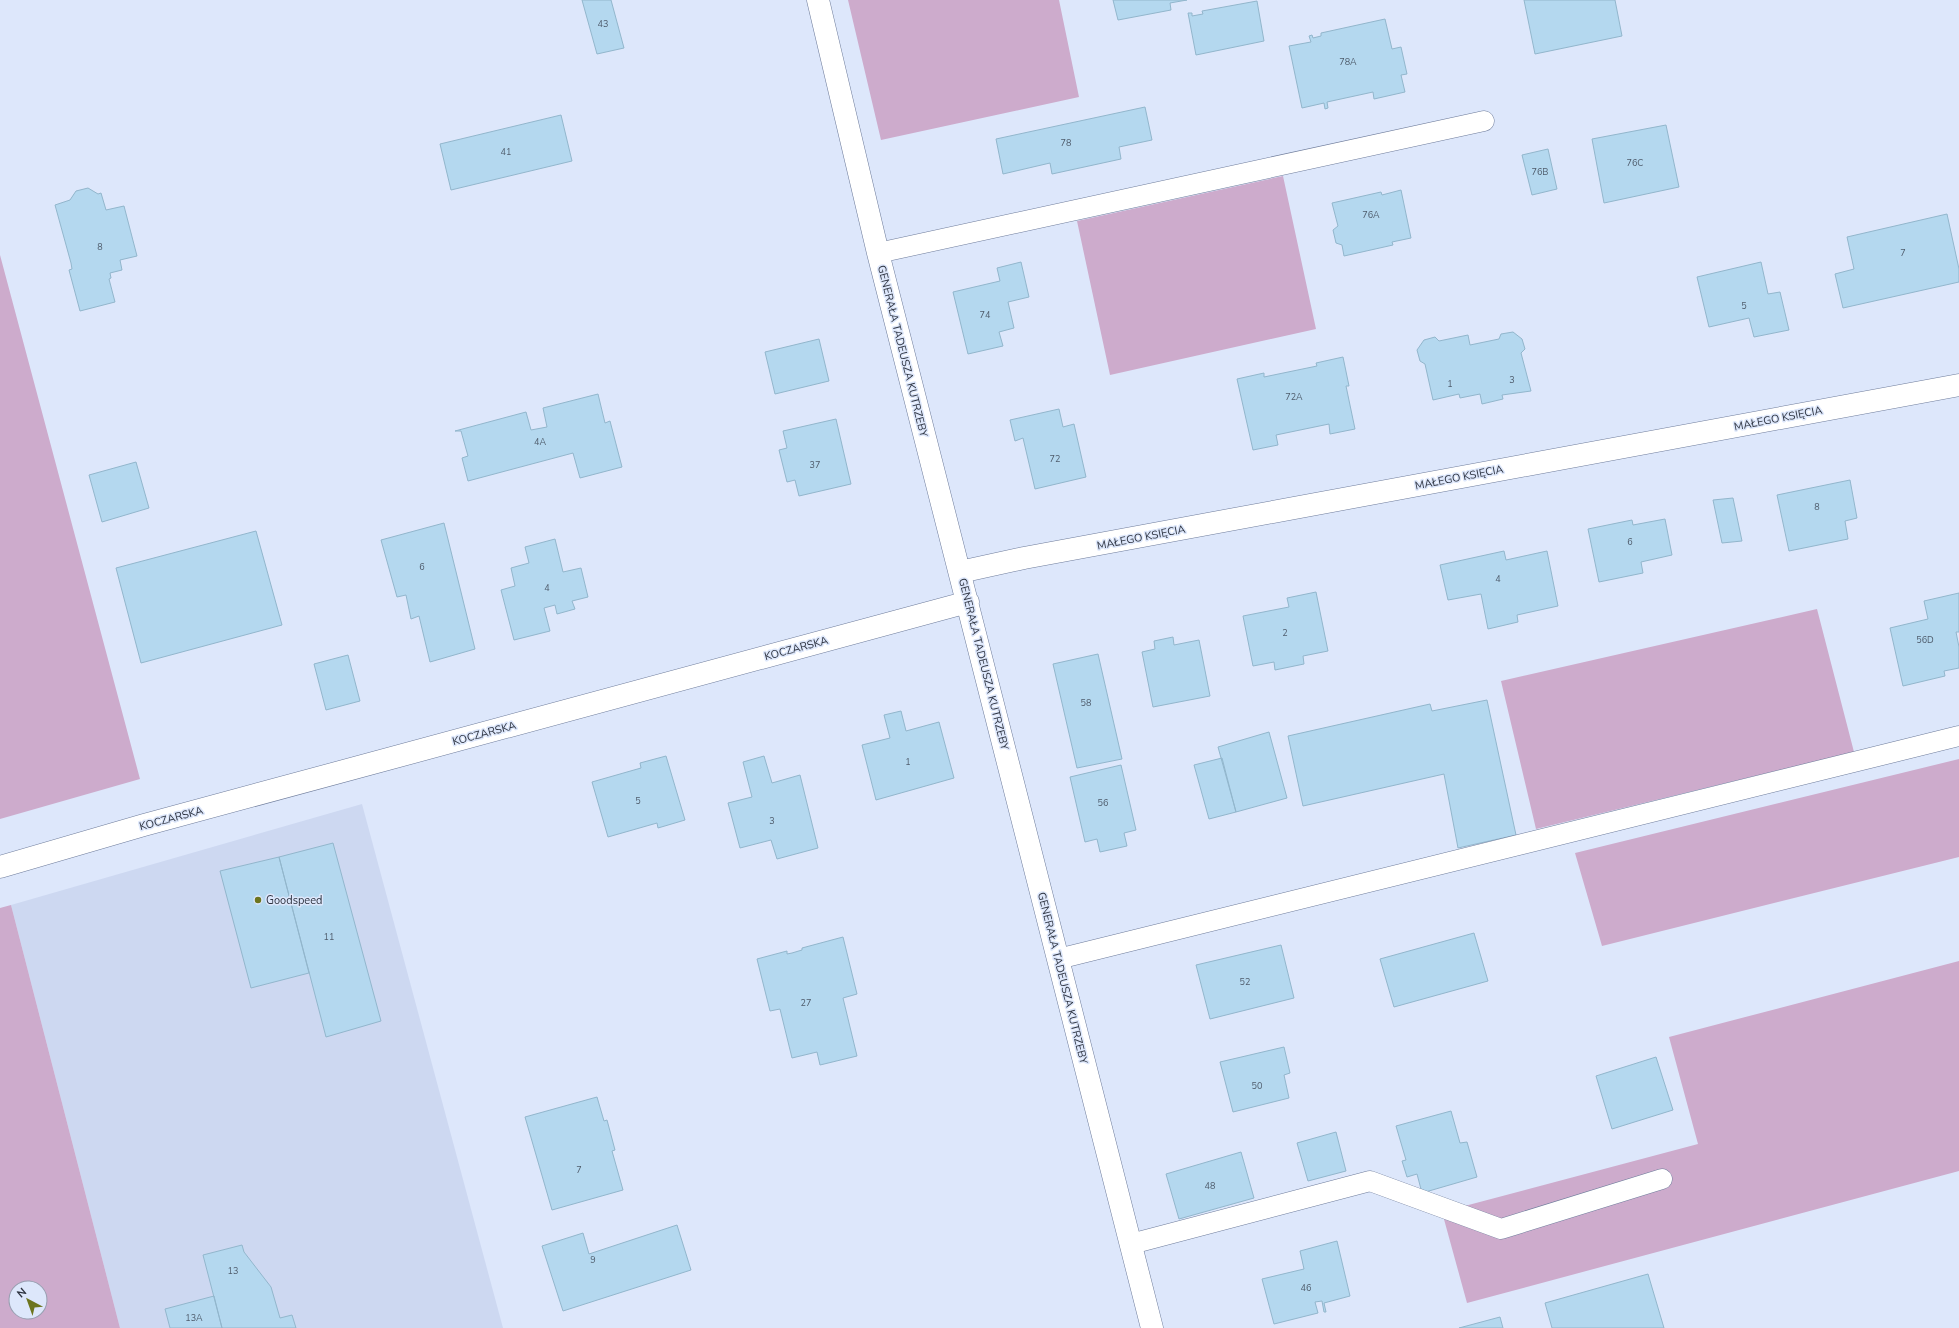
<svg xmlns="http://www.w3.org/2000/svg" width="1959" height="1328" font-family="'Nunito Sans',sans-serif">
	<rect width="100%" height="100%" fill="#dde7fb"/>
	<!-- built -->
	<path fill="#cdd8f1" d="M362,804L503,1328H120L11,905Z"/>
	<!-- green -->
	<path fill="#cdabcc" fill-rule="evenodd" d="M848,0H1059L1079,97L881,140Z
		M1283,176L1316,329L1110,375L1077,221Z
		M0,255L140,779L0,819Z
		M1817,609L1854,752L1536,829L1501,681Z
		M1959,759V857L1602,946L1575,853Z
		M11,905L120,1328H0V908ZM16,1288H40V1312H16Z
		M1959,961V1171L1467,1303L1442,1212L1698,1144L1669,1037Z"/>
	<!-- building -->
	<path fill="#b4d8ef" stroke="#92b6cc" d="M582,0H611L624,48L597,54Z
		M1113,0H1187L1170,3L1171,10L1118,20Z
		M1524,0H1615L1622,36L1535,54Z
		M1257,1L1264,41L1196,55L1188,13H1192V16L1203,14L1202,11Z
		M1385,19L1392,49L1401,47L1407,74L1401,75L1405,92L1374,99L1373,92L1327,102L1328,108L1325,109L1324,103L1302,108L1289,46L1311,42L1309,36L1312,35L1313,38L1321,36V33Z
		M1145,107L1152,140L1119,147L1121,159L1052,174L1050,163L1003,174L996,139Z
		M561,115L572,161L451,190L440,144Z
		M1666,125L1679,187L1604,203L1592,139Z
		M1548,149L1557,189L1532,195L1522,155Z
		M88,188L98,194L101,193L106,210L124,206L137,256L120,260L122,270L110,273L111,278L109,279L115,302L80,311L69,270L72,269L71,263L55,205L70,200L76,191Z
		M1401,190L1411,238L1392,242L1393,245L1344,256L1342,245L1336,243L1333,230L1338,226L1332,203L1381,192L1382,195Z
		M1947,214L1959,269V282L1843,308L1835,274L1854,269L1847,237Z
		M1021,262L1029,297L1008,302L1014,328L999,332L1003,346L968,354L953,292L1000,281L997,268Z
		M1761,262L1768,294L1780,292L1789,330L1754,337L1749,318L1709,327L1697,277Z
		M1513,332L1522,339L1525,349L1521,353L1531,391L1502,395L1503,399L1482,404L1480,394L1460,398L1459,394L1433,400L1425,364L1420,361L1417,350L1424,340L1435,337L1439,341L1468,335L1470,345L1499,339L1501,334Z
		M819,339L829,381L775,394L765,352Z
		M1343,357L1349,386H1346L1355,429L1330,434L1329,424L1276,435L1278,445L1253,450L1237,379L1264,373V377L1317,366L1316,363Z
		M598,394L605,423L610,421L622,467L580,478L573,453L468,481L462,458L468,456L461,431H455L526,412L531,430L547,427L543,408Z
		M1059,409L1063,427L1074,424L1086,477L1035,489L1023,438L1015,441L1010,420Z
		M836,419L851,484L799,496L795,480L787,482L779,450L787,448L783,431Z
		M136,462L149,508L102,522L89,475Z
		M1850,480L1857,518L1845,521L1848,539L1789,551L1777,495Z
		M1733,498L1742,541L1722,543L1713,500Z
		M1665,519L1672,555L1641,562L1643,573L1599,582L1588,529L1632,520L1633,525Z
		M444,523L475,649L430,662L419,616L411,619L406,595L397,597L381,540Z
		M256,531L282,625L141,663L116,568Z
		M555,539L563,572L581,568L588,597L572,601L575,609L557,614L555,605L544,608L550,631L514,640L501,590L515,586L511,568L529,563L525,547Z
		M1504,551L1506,560L1547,551L1558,606L1517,615L1518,622L1488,629L1481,594L1448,600L1440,565Z
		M1316,592L1328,651L1303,656L1304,664L1275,670L1274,662L1253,666L1243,616L1289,607L1287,598Z
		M1959,593V632H1956L1959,647V668L1944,671L1945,676L1903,686L1890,628L1928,619L1924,601Z
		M1173,637L1174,645L1199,640L1210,696L1153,707L1142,652L1155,649L1154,641Z
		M1098,654L1122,759L1077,768L1053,664Z
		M348,655L360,701L326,710L314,664Z
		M1487,700L1516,835L1458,848L1444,774L1303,806L1288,736L1430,704L1432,711Z
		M901,711L906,731L939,722L954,778L876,800L862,745L890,738L884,715Z
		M1269,732L1287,798L1236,812L1218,747Z
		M666,756L685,820L658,828L657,823L608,837L592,782L641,768L640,763Z
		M764,756L772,783L800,775L818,848L777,859L771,840L740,848L728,803L752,797L743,762Z
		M1222,758L1236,812L1209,819L1194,765Z
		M1121,765L1136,830L1124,833L1127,846L1100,852L1097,839L1085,842L1070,777Z
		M333,843L381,1021L326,1037L279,857Z
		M279,857L309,973L251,988L220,871Z
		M1474,933L1488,981L1394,1007L1380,959Z
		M843,937L857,994L843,998L857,1056L820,1065L817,1052L792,1058L780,1009L770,1011L757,959L787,951V954L792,953L802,950V948Z
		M1281,945L1294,998L1210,1019L1196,965Z
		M1284,1047L1290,1073L1284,1075L1289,1098L1233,1112L1220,1062Z
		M1656,1057L1673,1110L1612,1129L1596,1076Z
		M597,1097L604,1121L607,1120L615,1150L612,1151L623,1190L552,1210L525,1117Z
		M1451,1111L1460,1143L1467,1142L1477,1177L1422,1193L1417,1174L1407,1177L1402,1161L1406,1160L1396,1126Z
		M1336,1132L1346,1171L1308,1181L1297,1143Z
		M1241,1152L1254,1198L1179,1219L1166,1174Z
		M677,1225L691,1270L563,1311L542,1246L583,1233L589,1254Z
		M1337,1241L1350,1296L1324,1303L1326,1312H1324L1322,1301L1315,1302L1318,1313L1274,1324L1262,1279L1304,1269L1300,1251Z
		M242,1245L244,1252L271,1287L280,1318L292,1315L296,1328H222L203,1255Z
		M1648,1274L1664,1328H1552L1545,1303Z
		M214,1296L222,1328H170L165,1309Z
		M1500,1317L1503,1328H1459Z"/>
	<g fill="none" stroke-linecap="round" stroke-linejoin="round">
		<defs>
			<path id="lane" d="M878,253L1484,121
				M1058,959L1959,736
				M1131,1244L1370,1181L1501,1229L1662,1179"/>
			<path id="street" d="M818,0L878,253L1152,1328
				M960,572L1024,558L1959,385
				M0,867L144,825L968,602"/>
		</defs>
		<!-- lane casing -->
		<use href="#lane" stroke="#6e7c9b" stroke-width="21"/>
		<!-- street casing -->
		<use href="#street" stroke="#6e7c9b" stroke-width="23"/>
		<!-- lane -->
		<use href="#lane" stroke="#fff" stroke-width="20"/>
		<!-- street -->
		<use href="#street" stroke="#fff" stroke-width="22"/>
	</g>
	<!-- markers -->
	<circle fill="#6d751e" stroke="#dde7fb" stroke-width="1.5" cx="258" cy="900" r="4"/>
	<g text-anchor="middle" stroke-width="3" stroke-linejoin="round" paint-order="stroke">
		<!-- number labels -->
		<g font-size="9" fill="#4f5c6c">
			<text x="603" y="27">43</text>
			<text x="1348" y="65">78A</text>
			<text x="1066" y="146">78</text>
			<text x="506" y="155">41</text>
			<text x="1635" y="166">76C</text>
			<text x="1540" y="175">76B</text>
			<text x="1371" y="218">76A</text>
			<text x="100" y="250">8</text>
			<text x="1903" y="256">7</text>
			<text x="1744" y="309">5</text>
			<text x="985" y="318">74</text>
			<text x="1512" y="383">3</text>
			<text x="1450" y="387">1</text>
			<text x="1294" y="400">72A</text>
			<text x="540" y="445">4A</text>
			<text x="1055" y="462">72</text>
			<text x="815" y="468">37</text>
			<text x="1817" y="510">8</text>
			<text x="1630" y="545">6</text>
			<text x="422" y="570">6</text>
			<text x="1498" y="582">4</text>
			<text x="547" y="591">4</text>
			<text x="1285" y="636">2</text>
			<text x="1925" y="643">56D</text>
			<text x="1086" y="706">58</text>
			<text x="908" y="765">1</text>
			<text x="638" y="804">5</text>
			<text x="1103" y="806">56</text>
			<text x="772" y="824">3</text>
			<text x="329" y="940">11</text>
			<text x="1245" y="985">52</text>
			<text x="806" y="1006">27</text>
			<text x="1257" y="1089">50</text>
			<text x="579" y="1173">7</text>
			<text x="1210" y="1189">48</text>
			<text x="593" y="1263">9</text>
			<text x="233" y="1274">13</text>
			<text x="1306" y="1291">46</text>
			<text x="194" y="1321">13A</text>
		</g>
		<!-- street labels -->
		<g font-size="11" fill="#2d3340" stroke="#dde7fb">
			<text transform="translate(903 351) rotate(76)" y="4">GENERAŁA TADEUSZA KUTRZEBY</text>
			<text transform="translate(1778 418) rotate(-11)" y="4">MAŁEGO KSIĘCIA</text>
			<text transform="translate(1459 477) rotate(-11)" y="4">MAŁEGO KSIĘCIA</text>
			<text transform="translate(1141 537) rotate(-11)" y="4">MAŁEGO KSIĘCIA</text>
			<text transform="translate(796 648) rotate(-15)" y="4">KOCZARSKA</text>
			<text transform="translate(984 664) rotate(76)" y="4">GENERAŁA TADEUSZA KUTRZEBY</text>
			<text transform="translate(484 733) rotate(-15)" y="4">KOCZARSKA</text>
			<text transform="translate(171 818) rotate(-15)" y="4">KOCZARSKA</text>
			<text transform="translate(1063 978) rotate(76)" y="4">GENERAŁA TADEUSZA KUTRZEBY</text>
		</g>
		<!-- poi labels -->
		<g font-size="11" fill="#2d3340" stroke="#dde7fb" text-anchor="start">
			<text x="266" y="904">Goodspeed</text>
		</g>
	</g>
	<!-- north arrow -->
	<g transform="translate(28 1300) rotate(319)"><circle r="19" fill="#dde7fb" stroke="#979fb0"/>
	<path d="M0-3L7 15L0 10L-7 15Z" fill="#6d751e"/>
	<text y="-6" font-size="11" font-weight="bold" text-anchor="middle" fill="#2d3340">N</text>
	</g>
</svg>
